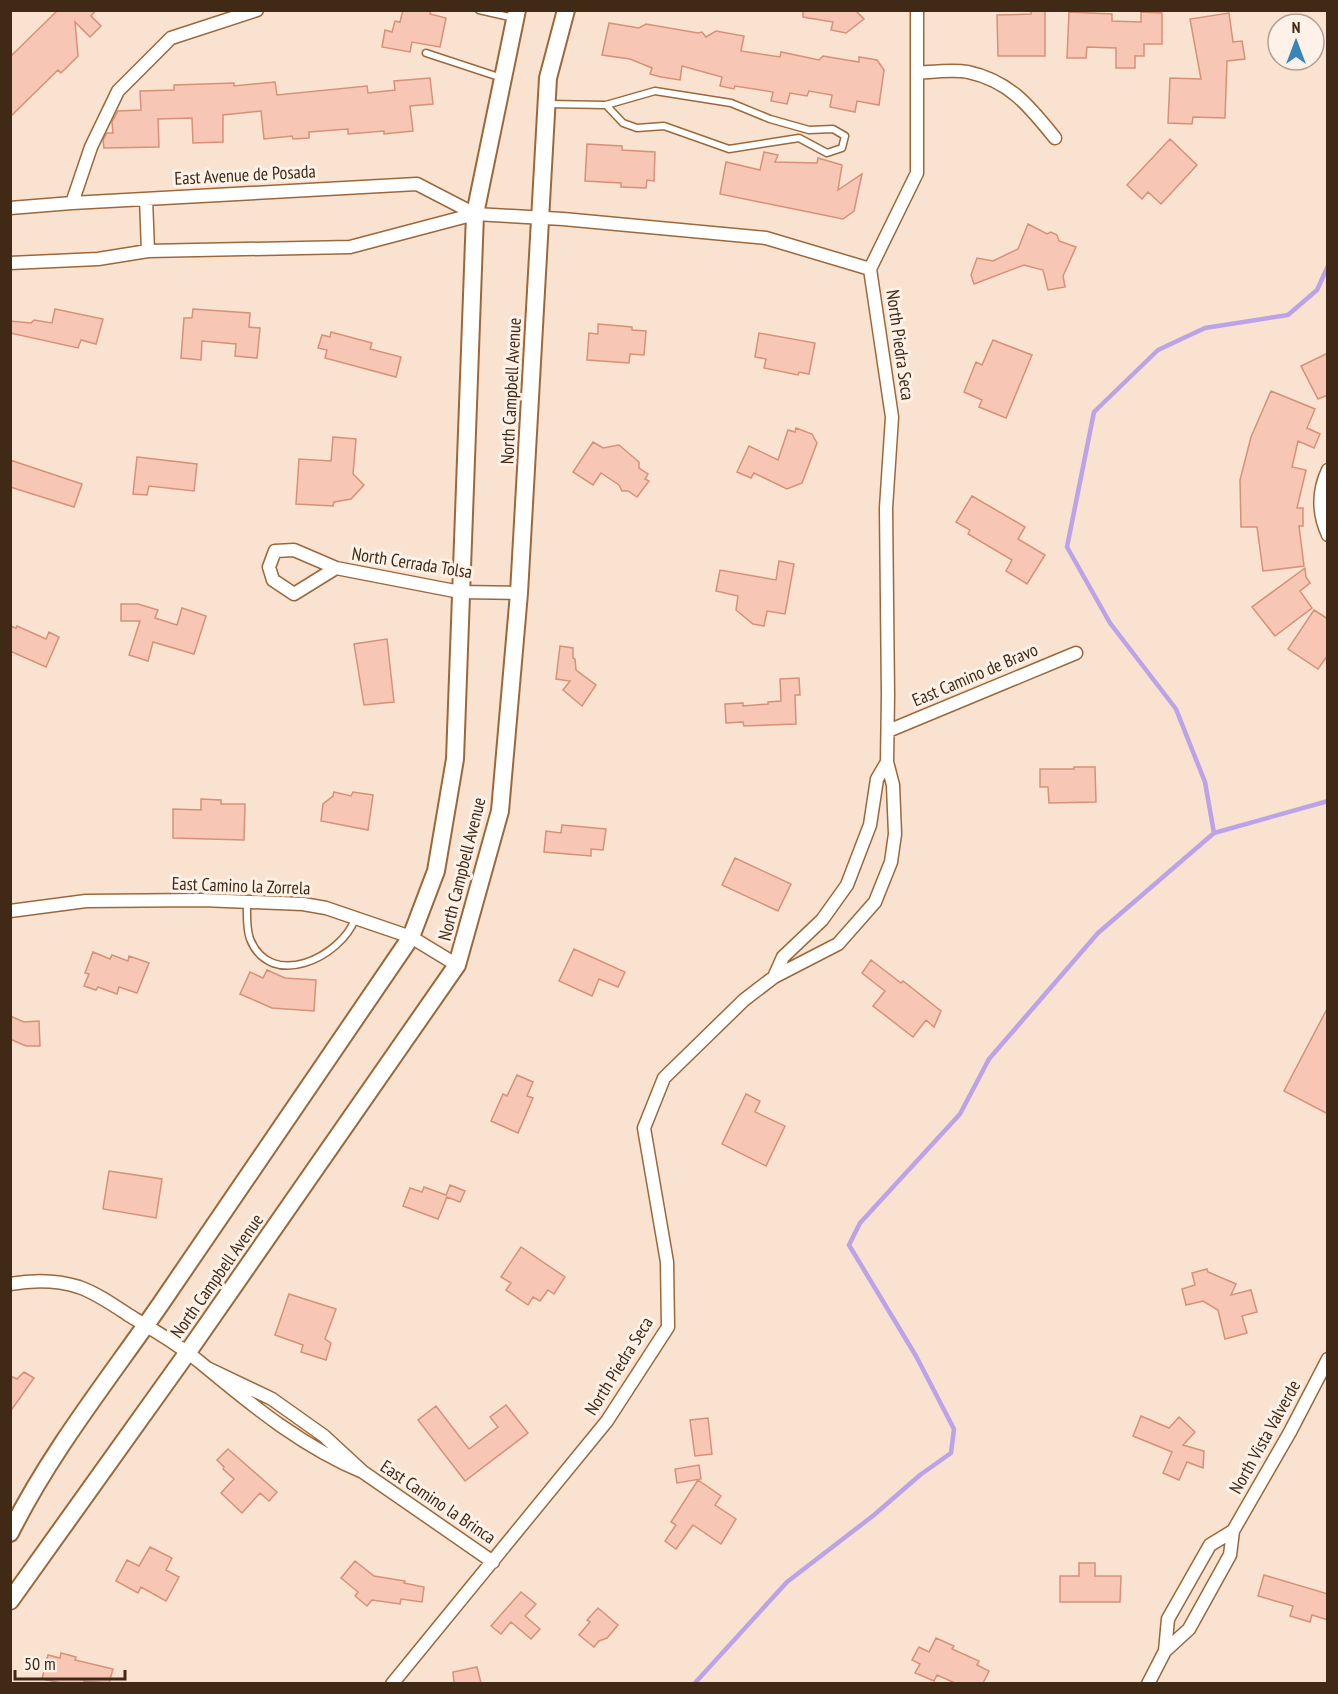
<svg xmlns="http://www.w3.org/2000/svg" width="1338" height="1694" font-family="'PT Sans Narrow',sans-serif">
	<rect width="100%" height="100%" fill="#f9e2cf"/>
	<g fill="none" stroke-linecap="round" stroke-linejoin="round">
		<!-- stream -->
		<path stroke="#bca2e9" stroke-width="4.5" d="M1214,833L1328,801
			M694,1684L787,1582L874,1515L920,1475L951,1453L954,1429L916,1356L849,1245L860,1223L960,1114L989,1059L1098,933L1214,833L1205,782L1176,709L1110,623L1067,547L1094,412L1158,350L1205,328L1288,315L1317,290L1328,266"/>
	</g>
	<!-- building -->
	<path fill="#f7c6b4" stroke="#d69178" stroke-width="1.5" d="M58,10H96L91,16L101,26L90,37L75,22L78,56L61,73L58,70L10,117V57Z
		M403,10H431L430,14L446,18L440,47L412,42L410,52L382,47L385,30L392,32L395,21L400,22Z
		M803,10H855L864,19L846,33L831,30L833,22L803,17Z
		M1031,10H1045V56H998L997,15L1031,14Z
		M1069,12L1112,14V21L1141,22V12L1162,13V44H1144V56H1135V68H1116V48L1087,47L1086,58H1067Z
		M1229,13L1233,42L1242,41L1245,59L1227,61L1225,118L1193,117L1192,124L1168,123L1170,78L1201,79L1190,19Z
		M609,23L639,28L646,24L698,33L702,32L706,37L716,31L744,36L741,51L780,57L781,52L819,60L823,56L859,62V57L877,60L884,70L879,105L857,101L855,112L830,107L832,95L809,91L807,96L790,93L787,104L771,101L773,92L735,86L734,89L720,86L722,77L682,66L680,80L661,77L650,74L652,68L630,59L602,55Z
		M430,78L433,104L410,106L413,131L384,134V131L348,134V129L309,132V138L293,139L292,136L264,139L261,111L223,115V142L193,143L192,118L158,119L159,147L104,148L103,140L107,133H113L112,122L118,111L141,110L140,91L174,90V85L234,83V86L275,82L277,95L367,86L368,93L395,90L394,81Z
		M1170,139L1197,165L1161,204L1148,192L1142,199L1127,185Z
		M587,144L622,146V150L655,152L654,181L647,180L646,188L621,187V183L585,181Z
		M764,152L778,155L775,162L817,163L818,158L842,165L838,190L862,174L854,211L843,219L720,194L726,162L760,170Z
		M1028,224L1047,234L1051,232L1057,235L1059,241L1076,247L1063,276L1065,287L1048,290L1043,270L1024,265L974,284L971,275L977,258L993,261L1018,249Z
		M55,309L103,319L96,344L81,340L78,348L10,333V321L31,323L34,320L52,323Z
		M193,309L250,313L249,327L260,328L257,358L235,356L236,344L202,341L201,360L181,358L184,318H192Z
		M598,324L632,327V330L646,331L644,355L630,354L629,363L587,360L589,333L598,334Z
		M331,332L372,343L370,349L401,357L396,377L325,358L327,350L318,348L322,335L330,337Z
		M759,333L815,343L809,374L799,372L798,375L764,368L766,359L755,357Z
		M993,340L1032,355L1006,418L979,407L982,400L964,392L976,362L982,365Z
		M1328,353V395L1318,399L1301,366Z
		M1271,391L1315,409L1307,428L1320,434L1314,448L1298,441L1292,467L1306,470L1297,508H1303V526H1299L1304,566L1263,571L1257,527H1241L1240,480L1251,437Z
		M796,428L812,434L817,443L802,483L787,489L754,473L751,478L737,472L749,446L778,460L788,430L795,432Z
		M333,437L356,439L353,474L364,485L351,499L334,502L333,506L296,504L299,459L331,461Z
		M593,442L603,448L619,445L639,462V468L648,474L645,479L649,481L637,497L628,491H622L619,485L601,473L593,485L573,472Z
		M137,457L197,464L194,491L149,486L147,495L133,494Z
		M10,460L82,484L74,507L10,487Z
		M972,496L1025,527L1018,539L1045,555L1027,584L1006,571L1012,560L968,534L970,530L956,522Z
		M779,561L794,564L785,614L767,611L764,626L753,624L736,610L738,596L716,591L720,570L776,580Z
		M1305,568L1306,577L1310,583L1300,591L1312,608L1275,636L1252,607Z
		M121,604H138L158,610L155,618L177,625L182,608L206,616L194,654L153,642L148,661L129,655L140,621H121Z
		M1314,610L1328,619V655L1318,669L1288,649Z
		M10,626L16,628L17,626L46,639L49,632L59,637L46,667L10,651Z
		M387,639L394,702L364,705L354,644Z
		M560,646L573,648V658L575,659L576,670L596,685L582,706L563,690L570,681L556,679Z
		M799,678L800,695H795L796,724L744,726L743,722L726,723L725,704L743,703V706L768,704V702L781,701L780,679Z
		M1074,767H1095L1096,802L1049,803L1048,787H1040V769H1074Z
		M334,792L351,796L353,792L373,795L368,830L321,821L323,804L333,796Z
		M201,799L221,800V804H245L244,840L173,838V809L201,810Z
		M562,825L606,829L603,850L591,849V856L544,852L546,831L561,833Z
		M735,858L791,884L778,911L722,885Z
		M574,949L625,972L618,987L599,979L592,996L559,981Z
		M93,952L110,959L112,955L128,961L129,956L149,963L137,993L119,987L117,994L98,987L96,990L84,986L89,974L85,973Z
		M871,960L901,983L903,981L941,1011L934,1027L926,1020L913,1037L873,1006L885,991L862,973Z
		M267,970L285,978L316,980L314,1011L272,1008L240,994L250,972L263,978Z
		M1328,1007V1114L1284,1091Z
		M10,1016L24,1022L39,1021L40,1046H26L10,1039Z
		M517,1075L533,1082L527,1096L533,1098L518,1133L491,1121L503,1094L507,1096Z
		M746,1094L760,1101L755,1112L785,1126L766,1166L722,1144Z
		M109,1171L162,1179L156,1218L103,1209Z
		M450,1185L465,1191L460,1202L447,1197L438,1219L403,1206L410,1188L422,1192L424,1187L446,1195Z
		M521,1247L565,1277L554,1294L548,1290L540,1301L533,1297L528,1305L506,1290L511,1283L501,1277Z
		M1207,1269L1208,1272L1236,1284L1231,1295L1251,1290L1257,1312L1242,1316L1247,1333L1225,1339L1218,1310L1203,1301L1186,1305L1182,1289L1195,1285L1192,1273Z
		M289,1294L336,1309L325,1339L331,1343L326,1360L301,1352L303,1345L275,1335Z
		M24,1372L34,1378L10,1412V1376L17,1379Z
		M506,1405L528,1433L465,1481L418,1420L436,1406L469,1449L498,1427L490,1417Z
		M1141,1416L1169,1428L1179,1417L1195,1432L1183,1445L1204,1451L1203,1468L1187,1462L1179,1480L1163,1473L1172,1452L1133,1436Z
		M708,1418L712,1454L695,1456L690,1420Z
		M228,1449L277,1492L269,1501L260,1493L242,1513L221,1493L234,1479L223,1469L224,1467L217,1460Z
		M699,1465L701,1479L677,1483L675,1469Z
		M698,1480L721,1496L715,1505L736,1519L721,1544L693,1525L676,1549L665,1541L676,1525L671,1522Z
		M150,1547L172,1558L166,1570L179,1577L166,1601L141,1587L138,1593L116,1581L127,1560L139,1566Z
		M355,1561L374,1576L405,1581L404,1583L424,1587L422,1602L401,1599L400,1604L372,1600L367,1606L355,1596L358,1592L341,1578Z
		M1079,1563H1095V1576H1121L1120,1602H1060V1576H1079Z
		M1264,1575L1328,1594V1620L1312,1615L1310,1622L1290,1616L1293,1606L1258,1596Z
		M521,1592L536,1604L525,1616L540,1629L531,1639L511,1622L501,1634L491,1626Z
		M598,1608L618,1625L607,1638L599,1641L594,1647L579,1635L590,1622L587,1620Z
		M936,1638L954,1646L952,1649L979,1661L977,1665L989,1671L983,1683H955L937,1675L934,1681L915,1673L920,1664L912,1660L919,1647L929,1652Z
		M61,1653L76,1657L75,1660L113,1669L109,1683L84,1681L83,1683H61L42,1679L48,1655L60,1658Z
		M477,1667L481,1683H454L453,1672Z"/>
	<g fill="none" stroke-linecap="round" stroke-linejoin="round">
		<defs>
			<path id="lane" d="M479,10L514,18
				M426,53L502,78
				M547,104L606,105L655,91L731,103L770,119L809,130L833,129L845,136L842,148L827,153L799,138L729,149L664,126L637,128L623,123L606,105
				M247,902C247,914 246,928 250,939C271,991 341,957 355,919"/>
			<path id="street" d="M917,73C933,72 952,69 968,72C1010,81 1030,107 1055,138
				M146,199L148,251
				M72,203L91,147L118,91L171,38L257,10
				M10,208L72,203L417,184L475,214
				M10,263L98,259L148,251L350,247L475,214L563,219L766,238L870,269
				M870,269L917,173V10
				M1328,470C1318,491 1318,513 1328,535
				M336,568L294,594L273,580L269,567L275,551L294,550L336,568L460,592L519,593
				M888,731L1076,653
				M10,911L86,901L202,900L303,904L326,908L411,937L457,965
				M774,977L783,957L822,920L847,885L870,825L877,779L887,762
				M10,1284C33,1280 57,1280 79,1287C96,1293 112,1304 127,1314C155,1331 183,1347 207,1368
				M363,1472C305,1448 255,1408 207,1368L272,1399L324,1436L363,1472L493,1562
				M1165,1651L1168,1619L1210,1545L1233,1531
				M392,1684L607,1421L668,1327L667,1262L644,1128L664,1078L744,1000L774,977L838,944L875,902L891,862L895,834L893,785L887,762L888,695L886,508L892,417L870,269
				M1148,1684L1165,1651L1189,1629L1230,1555L1233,1531L1290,1432L1328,1359"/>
			<path id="secondary" d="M10,1533C51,1451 108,1380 160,1305C244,1183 327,1060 411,937L436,871L455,759L475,214L517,10
				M10,1601L188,1352L457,965L500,811L519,593L548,78L566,10"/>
		</defs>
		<!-- lane casing -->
		<use href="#lane" stroke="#9c683a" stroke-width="9"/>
		<!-- street casing -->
		<use href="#street" stroke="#9c683a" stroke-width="15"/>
		<!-- secondary casing -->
		<use href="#secondary" stroke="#9c683a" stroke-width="20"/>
		<!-- lane -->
		<use href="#lane" stroke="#fff" stroke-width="6"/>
		<!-- street -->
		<use href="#street" stroke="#fff" stroke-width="12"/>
		<!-- secondary -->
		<use href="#secondary" stroke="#fff" stroke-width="16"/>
	</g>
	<g text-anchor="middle" stroke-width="6" stroke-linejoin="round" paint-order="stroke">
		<!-- street labels -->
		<g font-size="18" fill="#402a16" stroke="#fdf1e8">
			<text transform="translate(245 175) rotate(-3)" y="6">East Avenue de Posada</text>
			<text transform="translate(900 345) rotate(82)" y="6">North Piedra Seca</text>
			<text transform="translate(511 391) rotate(-87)" y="6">North Campbell Avenue</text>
			<text transform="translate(412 563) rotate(9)" y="6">North Cerrada Tolsa</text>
			<text transform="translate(975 675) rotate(-23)" y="6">East Camino de Bravo</text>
			<text transform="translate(462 869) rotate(-76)" y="6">North Campbell Avenue</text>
			<text transform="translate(241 886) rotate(2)" y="6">East Camino la Zorrela</text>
			<text transform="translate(217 1276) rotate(-55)" y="6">North Campbell Avenue</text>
			<text transform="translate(619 1366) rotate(-58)" y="6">North Piedra Seca</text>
			<text transform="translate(1265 1437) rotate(-61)" y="6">North Vista Valverde</text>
			<text transform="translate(438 1502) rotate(34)" y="6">East Camino la Brinca</text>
		</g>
	</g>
	<!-- border -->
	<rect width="1338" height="1694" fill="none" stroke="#402a16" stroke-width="24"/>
	<!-- north arrow -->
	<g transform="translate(1296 42)"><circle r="28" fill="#fdf1e8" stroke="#b1a194" stroke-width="1.5"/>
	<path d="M0-4.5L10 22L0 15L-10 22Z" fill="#3886b8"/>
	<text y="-9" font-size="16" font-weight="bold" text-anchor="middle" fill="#402a16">N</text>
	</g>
	<!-- scale -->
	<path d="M15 1670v9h110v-9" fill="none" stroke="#402a16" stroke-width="3"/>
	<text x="24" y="1670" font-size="18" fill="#402a16" stroke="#fdf1e8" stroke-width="4.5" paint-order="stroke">50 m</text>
</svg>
